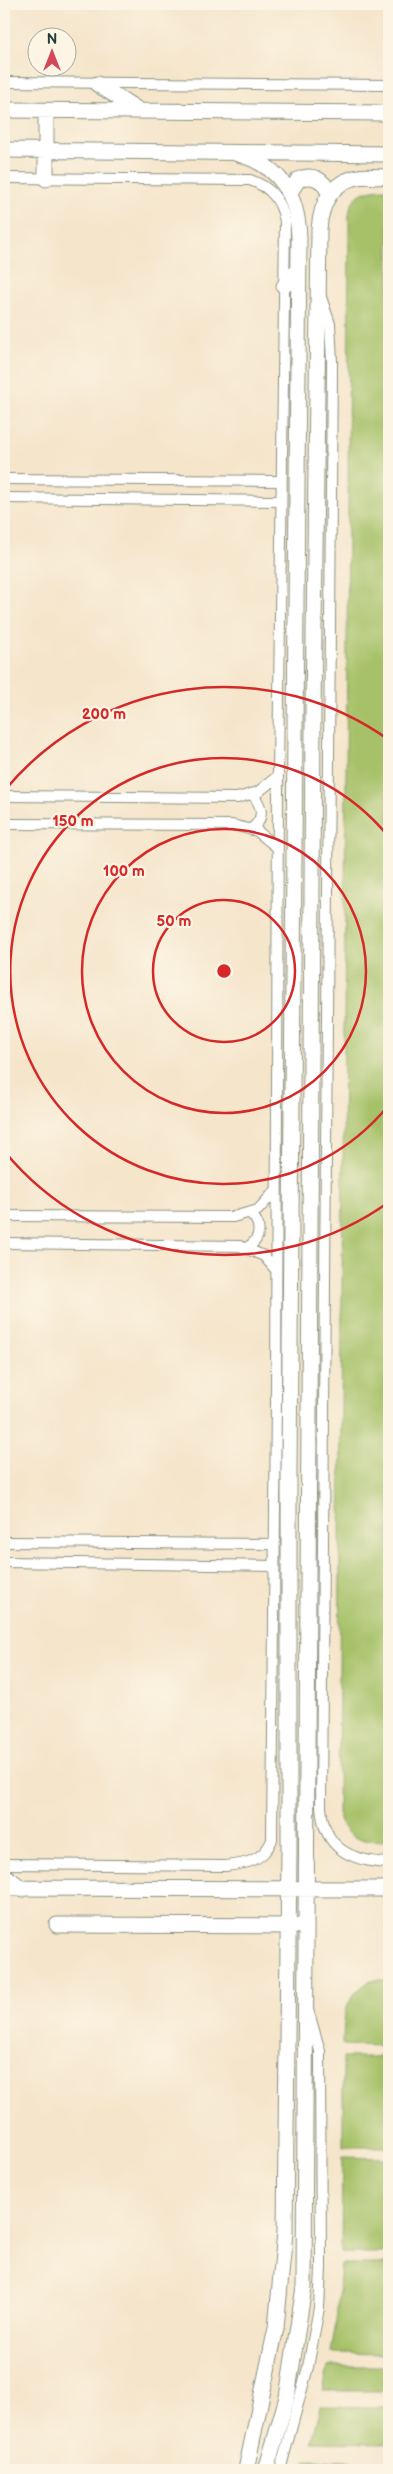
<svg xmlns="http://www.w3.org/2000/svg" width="393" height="2474" font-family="'Balsamiq Sans',sans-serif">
	<rect width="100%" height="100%" fill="#fcf5e5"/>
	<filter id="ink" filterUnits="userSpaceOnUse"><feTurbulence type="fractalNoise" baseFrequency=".02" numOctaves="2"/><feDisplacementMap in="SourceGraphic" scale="10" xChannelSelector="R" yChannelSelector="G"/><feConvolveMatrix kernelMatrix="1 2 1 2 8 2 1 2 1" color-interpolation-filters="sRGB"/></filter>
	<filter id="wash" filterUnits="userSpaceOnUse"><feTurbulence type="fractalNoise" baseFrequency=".0096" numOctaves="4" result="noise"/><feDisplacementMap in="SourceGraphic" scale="20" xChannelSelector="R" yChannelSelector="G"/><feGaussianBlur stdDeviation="1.12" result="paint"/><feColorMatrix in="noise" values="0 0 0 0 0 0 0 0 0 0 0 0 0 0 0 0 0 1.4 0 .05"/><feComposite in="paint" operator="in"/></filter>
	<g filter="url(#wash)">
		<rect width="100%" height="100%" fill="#f5e5cb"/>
		<!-- green -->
		<path fill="#a6c167" stroke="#627f4e" d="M389,189V1841C362,1840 344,1843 338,1812L348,516L349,217C350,192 368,189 389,189Z
			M371,1980H389V2046L343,2045C344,2015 343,1998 371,1980Z
			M343,2057H389V2147H343Z
			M342,2157L389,2158V2253H341Z
			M341,2264H389V2354L331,2353L336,2322Z
			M328,2366H389V2391H323Z
			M321,2406L389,2407V2443L312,2442Z
			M305,2460L351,2461V2470H303Z"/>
	</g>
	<g filter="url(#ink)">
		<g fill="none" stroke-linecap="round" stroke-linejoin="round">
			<defs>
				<path id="street" d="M4,82L389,85
					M4,178L250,180C271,187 281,200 285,221L278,776L276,1401L272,1840C263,1861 246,1864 225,1866L4,1864
					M321,297L330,324L332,362L321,1806C323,1849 351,1861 389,1863
					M4,479L281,481
					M4,498L280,501
					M4,796L237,798L258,792L278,776
					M4,824L232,825L257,831L278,848
					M251,829C265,819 263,806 252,794
					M4,1216L233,1217L258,1210L276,1190
					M4,1243L240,1246L264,1256L276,1270
					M248,1247C261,1239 262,1225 251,1214
					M4,1542L274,1544
					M4,1562L274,1566
					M280,2470L308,2367L319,2308L321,2269L320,2051L309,2013"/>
				<path id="secondary" d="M97,84L140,111
					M4,110L389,113
					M46,111V179
					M4,150L389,154
					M235,153C280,165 298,194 299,239L289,1471V1850L285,2232L276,2328L246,2470
					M290,192L298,180C312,173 324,179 329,194
					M284,286L299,269
					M4,1875L23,1889
					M4,1888L389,1889
					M57,1925L297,1926
					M266,2470L287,2397L304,2287L313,714L319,229C321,204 331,182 358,177C368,175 379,178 389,176"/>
			</defs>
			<!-- street casing -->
			<use href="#street" stroke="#8a9180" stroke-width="12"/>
			<!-- secondary casing -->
			<use href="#secondary" stroke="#8a9180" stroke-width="17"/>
			<!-- street -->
			<use href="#street" stroke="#fff" stroke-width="10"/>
			<!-- secondary -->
			<use href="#secondary" stroke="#fff" stroke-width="15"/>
		</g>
	</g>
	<!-- distance rings -->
	<g fill="none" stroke="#d62828" stroke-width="2.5">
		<circle cx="224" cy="971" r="71"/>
		<circle cx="224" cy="971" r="142"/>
		<path d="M388 1106A213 213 0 1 1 388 836"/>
		<path d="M389 1202A284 284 0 0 1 5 1152M5 790A284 284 0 0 1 389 740"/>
	</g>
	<circle cx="224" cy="971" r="8" fill="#d62828" stroke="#fcf5e5" stroke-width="2.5"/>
	<g font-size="15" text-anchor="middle" font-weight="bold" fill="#d62828" stroke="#fcf5e5" stroke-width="4.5" stroke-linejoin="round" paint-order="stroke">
		<text x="104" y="719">200 m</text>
		<text x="73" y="826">150 m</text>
		<text x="124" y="876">100 m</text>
		<text x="174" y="926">50 m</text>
	</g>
	<!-- margin -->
	<rect width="393" height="2474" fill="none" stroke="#fcf5e5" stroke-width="20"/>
	<!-- north arrow -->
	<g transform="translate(52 52)"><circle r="24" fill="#fcf5e5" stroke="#a4ab9e"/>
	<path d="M0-4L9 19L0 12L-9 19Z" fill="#d1495b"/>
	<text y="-8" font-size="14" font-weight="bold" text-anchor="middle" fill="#1f3d34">N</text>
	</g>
</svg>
